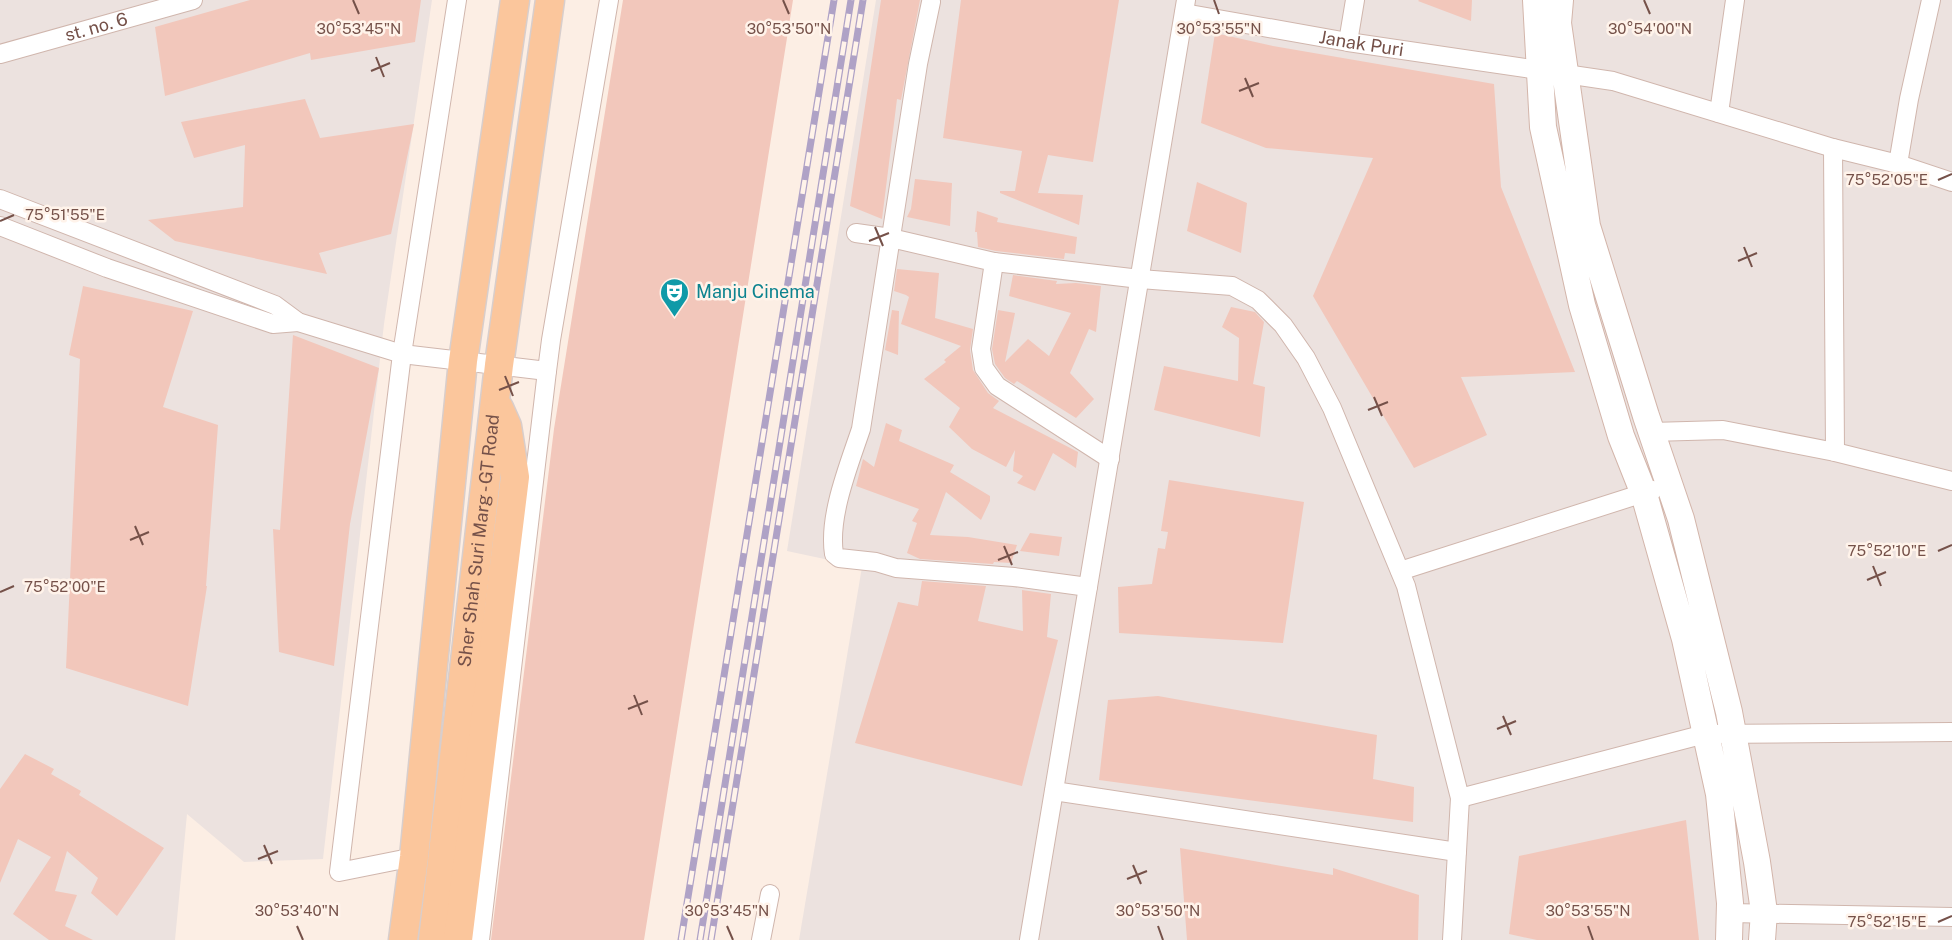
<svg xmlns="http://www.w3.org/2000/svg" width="1952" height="940" font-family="'Public Sans',sans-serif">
	<rect width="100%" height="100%" fill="#fceee4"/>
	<!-- industrial -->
	<path fill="#ece2df" d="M0,0H432L384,324L323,859L244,862L187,814L175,940H0Z
		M876,0H1952V940H799L862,567L787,551Z"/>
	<!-- building -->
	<path fill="#f2c7bb" d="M250,0H421L415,42L311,60L310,53L165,96L155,27Z
		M623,0H793L644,940H491L554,429Z
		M881,0H920L901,100L897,99L882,219L850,206Z
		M961,0H1119L1093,162L1048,155L1038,193L1083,195L1079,225L1000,193V191H1015L1022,151L943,138Z
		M1419,0H1472L1471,21L1418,1Z
		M1215,33L1273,46L1494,84L1501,187L1575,372L1461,377L1487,435L1414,468L1313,296L1373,158L1266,148L1201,123Z
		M305,99L320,138L414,124L391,234L319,253L327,274L175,241L148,220L243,207L245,145L194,158L181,122Z
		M915,179L952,183L950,226L907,217L911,209Z
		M1197,182L1247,203L1241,253L1187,231Z
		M977,211L998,218L997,222L1077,237L1075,254L1065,253L1064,259L996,251L978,247L977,232H975Z
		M897,269L939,273L935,318L973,329L970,350L973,370L988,393L999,401L993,408L1078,452L1076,468L1053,453L1035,491L1017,483L1023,476L1013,471L1015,450L1006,467L972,449L949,427L960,408L924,379L946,362L944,360L961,346L901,324L909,297L906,295L894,291Z
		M1013,275L1057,281L1056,284L1076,283L1101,286L1096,332L1089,329L1070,373L1094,399L1076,418L1017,381L1014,384L1005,378L995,364L992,349L998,310L1015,313L1005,362L1028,339L1049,356L1071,313L1009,296Z
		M83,286L193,311L163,407L218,425L206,586H207L188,706L66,668L80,359L69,355Z
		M1231,307L1255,312L1264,322L1253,384L1265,387L1260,437L1154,410L1164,366L1238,381L1239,338L1222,327Z
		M892,310L899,311L898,355L885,350Z
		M293,335L379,368L350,524L334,666L279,652L273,529L280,530Z
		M886,423L902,430L899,441L954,465L950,472L990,496V501L981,520L946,492L930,535L968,537L1017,545L1011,563L994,562L993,564L920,559L907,553L917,523L912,521L919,509L856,486L863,459L874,467Z
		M1169,480L1304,502L1283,643L1119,633L1118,587L1152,584L1158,548L1165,549L1168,532L1161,531Z
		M1030,533L1062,537L1059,556L1020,551Z
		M922,581L986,586L978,621L1023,631L1022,590L1051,594L1047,637L1058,640L1022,786L855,743L898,602L918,606Z
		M1158,696L1377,735L1373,779L1414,787L1413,822L1099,780L1108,700Z
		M25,754L54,769L51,774L81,791L79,795L164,848L117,916L91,893L98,878L67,851L55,891L77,895L65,926L93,940H49L13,914L51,857L18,839L0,883V789Z
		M1686,820L1699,940H1537L1509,934L1519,856Z
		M1180,848L1333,875V868L1419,895L1418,940H1187Z"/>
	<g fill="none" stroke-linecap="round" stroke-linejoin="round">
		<defs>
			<g id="street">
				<path d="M931,2L918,64L861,429C849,465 828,516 834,554L839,558L876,562L896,568L1014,577L1088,587"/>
				<path id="s1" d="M1184,13L1348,42L1613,81L1833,148L1898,164L1952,182"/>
				<path d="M1348,42L1355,0"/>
				<path id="s2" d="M0,54L193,0"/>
				<path d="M1719,113L1735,0"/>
				<path d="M1833,148L1835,452"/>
				<path d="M1898,164L1909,99L1931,0"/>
				<path d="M0,199L275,305L298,322L402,354L547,371L551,340L609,0"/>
				<path d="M0,226L107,268L273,324L298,322"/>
				<path d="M856,233L891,238L994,262L1140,279L1232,286L1258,300L1283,325L1306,358L1332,408L1406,586L1460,798L1452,940"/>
				<path d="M994,262L981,349L984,368L997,386L1110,459"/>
				<path d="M1651,432L1723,430L1835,452L1952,481"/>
				<path d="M1400,571L1653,490"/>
				<path d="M1054,791L1457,852"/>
				<path d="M1460,798L1705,734L1952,732"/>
				<path d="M414,857L339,872L402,354L457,0"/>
				<path d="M1730,913L1952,917"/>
				<path d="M480,940L547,371"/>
				<path d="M761,940L770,894"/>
				<path d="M1029,940L1186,0"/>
			</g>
			<path id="secondary" d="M1536,0L1543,127L1582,305L1621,436L1644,494L1685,639L1719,794L1730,903L1729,940
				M1560,0L1558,23L1587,226L1646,416L1681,519L1729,712L1757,862L1764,912L1762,940"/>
			<g id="primary">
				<path d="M403,940L414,857L463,361L515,0"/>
				<path id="s3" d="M433,940L499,365L550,0"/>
				<path d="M458,940L515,477L507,426L499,408"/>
			</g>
		</defs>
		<!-- street casing -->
		<use href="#street" stroke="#d0b6ad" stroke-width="20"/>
		<!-- secondary casing -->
		<use href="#secondary" stroke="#d3b5aa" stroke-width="28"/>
		<!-- primary casing -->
		<use href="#primary" stroke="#d8cecc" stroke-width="31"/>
		<!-- street -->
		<use href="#street" stroke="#fff" stroke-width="18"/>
		<!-- secondary -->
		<use href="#secondary" stroke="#fff" stroke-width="26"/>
		<!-- primary -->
		<use href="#primary" stroke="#fbc69c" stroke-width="28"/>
		<defs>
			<path id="rail" d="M681,940L834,0
				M700,940L851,0
				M711,940L863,0"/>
		</defs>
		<!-- rail casing -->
		<use href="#rail" stroke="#afa2c6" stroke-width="7"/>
		<!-- rail -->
		<use href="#rail" stroke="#fff3ea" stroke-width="4.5" stroke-dasharray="14" stroke-linecap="butt"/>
	</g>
	<!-- ticks -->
	<path fill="none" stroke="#755149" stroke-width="2" d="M353,0L359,14M783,0L789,14M1214,0L1219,14M1644,0L1650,14M376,57L384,77M371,71L390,63M1245,78L1253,97M1239,91L1259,83M1938,180L1952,174M0,221L14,215M875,227L883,246M869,241L889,233M1744,247L1752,267M1738,261L1757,253M505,376L513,396M499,390L519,382M1374,397L1382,416M1368,410L1388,402M135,526L143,545M130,540L149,532M1004,546L1012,565M1938,551L1952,545M998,560L1018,552M1873,566L1881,586M1867,580L1886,572M0,592L14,586M634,695L642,715M628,709L648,701M1503,716L1511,735M1497,729L1516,721M264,845L272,864M258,859L278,851M1133,865L1141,884M1127,879L1147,871M1938,922L1952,916M297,926L303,940M727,926L733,940M1158,926L1163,940M1588,926L1593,940"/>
	<!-- icons -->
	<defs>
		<symbol id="theatre-pin" viewBox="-11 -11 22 30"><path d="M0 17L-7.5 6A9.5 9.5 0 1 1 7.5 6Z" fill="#0f9aa8" stroke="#fff3ea"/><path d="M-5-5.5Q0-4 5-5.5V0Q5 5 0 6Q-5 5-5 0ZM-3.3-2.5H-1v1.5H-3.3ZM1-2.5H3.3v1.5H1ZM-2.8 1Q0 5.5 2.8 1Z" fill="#fff"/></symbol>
	</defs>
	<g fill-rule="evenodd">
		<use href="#theatre-pin" x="658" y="276" width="33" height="45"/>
	</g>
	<g text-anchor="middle" stroke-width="5" stroke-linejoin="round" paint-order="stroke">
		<!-- street labels -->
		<g font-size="18" fill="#755149" stroke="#fff3ea">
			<text dy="6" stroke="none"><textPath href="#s2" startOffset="100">st. no. 6</textPath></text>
			<text dy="6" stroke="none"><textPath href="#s1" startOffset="180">Janak Puri</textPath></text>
			<text dy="6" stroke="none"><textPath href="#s3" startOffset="402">Sher Shah Suri Marg - GT Road</textPath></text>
		</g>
		<!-- culture labels -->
		<g font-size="18" fill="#0d838f" stroke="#fff3ea" text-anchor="start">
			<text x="696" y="298">Manju Cinema</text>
		</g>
	</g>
	<g font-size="15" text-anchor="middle" fill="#755149" stroke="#fff3ea" stroke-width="5" stroke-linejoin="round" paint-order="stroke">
		<text x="1219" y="34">30°53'55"N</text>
		<text x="359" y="34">30°53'45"N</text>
		<text x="789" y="34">30°53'50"N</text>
		<text x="1650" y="34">30°54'00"N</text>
		<text x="1887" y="185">75°52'05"E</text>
		<text x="65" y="220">75°51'55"E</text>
		<text x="1887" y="556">75°52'10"E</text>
		<text x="65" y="592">75°52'00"E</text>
		<text x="297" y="916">30°53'40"N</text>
		<text x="727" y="916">30°53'45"N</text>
		<text x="1158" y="916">30°53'50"N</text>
		<text x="1588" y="916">30°53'55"N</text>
		<text x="1887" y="927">75°52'15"E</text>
	</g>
</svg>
